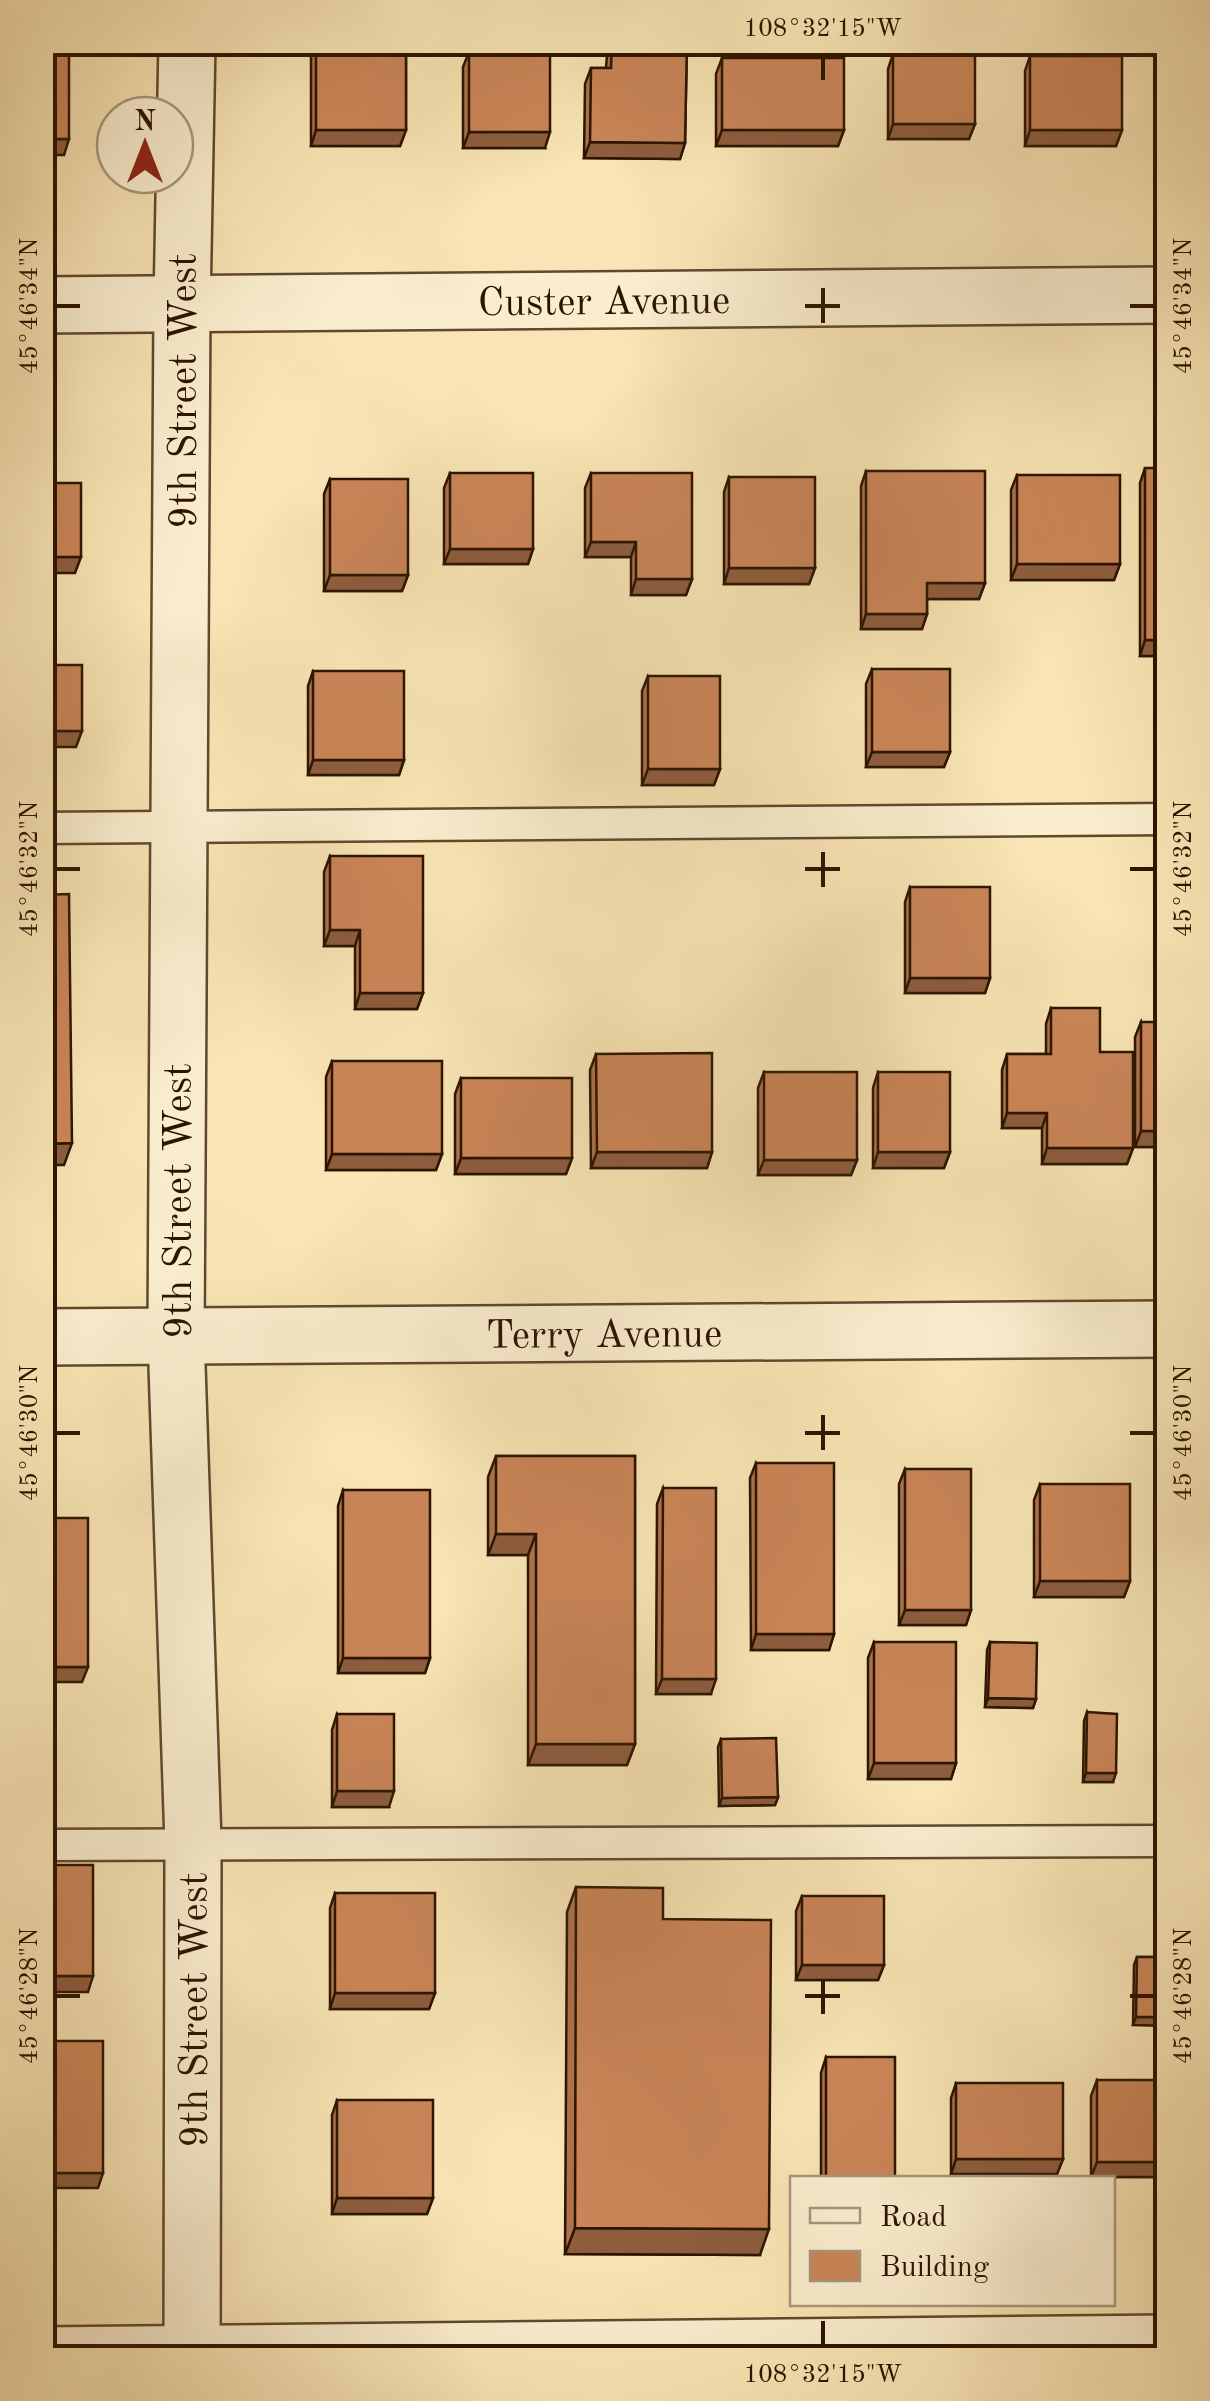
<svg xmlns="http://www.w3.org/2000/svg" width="1210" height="2401" font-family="'Old Standard TT',serif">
	<rect width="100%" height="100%" fill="#f8e4b4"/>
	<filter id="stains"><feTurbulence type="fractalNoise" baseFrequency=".002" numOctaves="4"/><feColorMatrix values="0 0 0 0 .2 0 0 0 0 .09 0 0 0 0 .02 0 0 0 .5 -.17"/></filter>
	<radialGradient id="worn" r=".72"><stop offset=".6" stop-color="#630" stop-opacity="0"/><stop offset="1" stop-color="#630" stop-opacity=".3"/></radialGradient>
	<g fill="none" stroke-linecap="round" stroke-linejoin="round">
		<defs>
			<path id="service" d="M42,828L1168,819
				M42,1845L1168,1841"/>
			<g id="minor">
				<path d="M187,42L182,304L176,1336L193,1843L192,2358"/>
				<path id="s1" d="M42,305L1168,295"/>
				<path id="s2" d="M42,1337L1168,1329"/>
				<path d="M42,2355L1168,2343"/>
			</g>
		</defs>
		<!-- service casing -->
		<use href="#service" stroke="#5f482d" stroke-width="35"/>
		<!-- minor casing -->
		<use href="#minor" stroke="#5f482d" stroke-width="60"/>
		<!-- service -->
		<use href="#service" stroke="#faedce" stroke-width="30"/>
		<!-- minor -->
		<use href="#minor" stroke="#faedce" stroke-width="55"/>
	</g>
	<!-- wall -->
	<path fill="#ad724c" stroke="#2c1400" stroke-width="2.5" d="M311,42H406V130L400,146H311Z
		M608,42H687L685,143L680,159L584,158L585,84L591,68H606Z
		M469,52L545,148H463V67Z
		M893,54L975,124L969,139H888V69Z
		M1030,56L1122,130L1116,146H1025V71Z
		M1166,56L1168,141H1160V71Z
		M722,58L844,130L838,146H716V74Z
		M1145,468L1168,656H1140V483Z
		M866,471L985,583L979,599H927V614L922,629H861V486Z
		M450,473L533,549L528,564H444V488Z
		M591,473L692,579L686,595H631V557H585V488Z
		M1017,475L1120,564L1114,580H1011V490Z
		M729,477L815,568L809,584H724V492Z
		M330,479L408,575L402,591H324V494Z
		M872,669L950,752L944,767H866V684Z
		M313,671L404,760L399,775H308V686Z
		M648,676L720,769L714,785H642V691Z
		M330,856L423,993L417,1009H355V946H324V872Z
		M910,887L990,978L985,993H905V902Z
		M1051,1008L1100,1052L1133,1148L1127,1164H1042V1128H1002V1070L1007,1054H1046V1024Z
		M1141,1022L1168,1147H1135V1037Z
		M596,1054L712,1152L707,1168H591L590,1070Z
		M332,1061L442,1154L436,1170H326V1077Z
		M764,1072L857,1160L851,1175H758V1088Z
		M878,1072L950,1152L944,1168H873V1088Z
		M461,1078L572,1158L566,1174H455V1094Z
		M496,1456H635V1744L627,1765H528V1555H488V1477Z
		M756,1463L834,1634L829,1650H751L750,1478Z
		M905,1469L971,1610L966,1625H899V1484Z
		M1040,1484L1130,1581L1124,1597H1034V1500Z
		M1168,1486V1622H1164V1497Z
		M663,1488L711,1694H656L657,1504Z
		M343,1490L430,1658L425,1673H338V1506Z
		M874,1642L956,1763L951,1779H868V1658Z
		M990,1642L1036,1699L1033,1708L985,1707L987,1650Z
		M1087,1712L1113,1782H1083L1084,1721Z
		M337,1714L389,1807H332V1730Z
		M721,1739L778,1797L775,1805L719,1806L718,1747Z
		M576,1887L663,1919L760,2255L565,2254L567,1912Z
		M335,1893L435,1993L429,2009H330V1908Z
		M802,1896L884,1965L878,1980H796V1911Z
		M1137,1957H1168L1133,2025L1134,1965Z
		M826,2057L895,2178H821V2073Z
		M1097,2080L1168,2177H1091V2096Z
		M956,2083L1063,2159L1057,2174H951V2098Z
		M337,2100L433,2198L427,2214H332V2115Z"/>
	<!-- shaded-wall -->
	<path fill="#8d5d3e" stroke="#2c1400" stroke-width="2.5" d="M716,42H771L768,52H712Z
		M991,46H1060L1057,54H988Z
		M893,124H975L969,139H888Z
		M1166,126H1168V141H1160Z
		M316,130H406L400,146H311Z
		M722,130H844L838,146H716Z
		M1030,130H1122L1116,146H1025Z
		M469,132H550L545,148H463Z
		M42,139H69L64,155H42Z
		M590,142L685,143L680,159L584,158Z
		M591,542H636L631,557H585Z
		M450,549H533L528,564H444Z
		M42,557H81L75,573H42Z
		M1017,564H1120L1114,580H1011Z
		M729,568H815L809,584H724Z
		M330,575H408L402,591H324Z
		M636,579H692L686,595H631Z
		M927,583H985L979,599H922Z
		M866,614H927L922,629H861Z
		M1145,640H1168V656H1140Z
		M42,731H82L76,747H42Z
		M872,752H950L944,767H866Z
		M313,760H404L399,775H308Z
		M648,769H720L714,785H642Z
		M330,930H360L355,946H324Z
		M910,978H990L985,993H905Z
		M360,993H423L417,1009H355Z
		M1007,1113H1047L1042,1128H1002Z
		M1141,1131H1168V1147H1135Z
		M72,1143L64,1165H42V1144Z
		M1047,1148H1133L1127,1164H1042Z
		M597,1152H712L707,1168H591Z
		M878,1152H950L944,1168H873Z
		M332,1154H442L436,1170H326Z
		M461,1158H572L566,1174H455Z
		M764,1160H857L851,1175H758Z
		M496,1534H536L528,1555H488Z
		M1040,1581H1130L1124,1597H1034Z
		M905,1610H971L966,1625H899Z
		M756,1634H834L829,1650H751Z
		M343,1658H430L425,1673H338Z
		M42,1667H88L82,1682H42Z
		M662,1679H716L711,1694H656Z
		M988,1698L1036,1699L1033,1708L985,1707Z
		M536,1744H635L627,1765H528Z
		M874,1763H956L951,1779H868Z
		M1086,1773H1116L1113,1782H1083Z
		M337,1791H394L389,1807H332Z
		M778,1797L775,1805L719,1806L722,1798Z
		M802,1965H884L878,1980H796Z
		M42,1976H93L88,1992H42Z
		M335,1993H435L429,2009H330Z
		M1136,2017H1168V2026L1133,2025Z
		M956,2159H1063L1057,2174H951Z
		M1097,2162H1168V2177H1091Z
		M42,2173H103L98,2188H42Z
		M337,2198H433L427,2214H332Z
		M575,2228L769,2229L760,2255L565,2254Z"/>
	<!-- building -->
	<path fill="#c98558" stroke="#2c1400" stroke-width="2.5" d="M42,42H69V139H42Z
		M316,42H406V130H316Z
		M612,42H687L685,143L590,142L591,68H611Z
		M991,42H1060V46H991Z
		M469,52H550V132H469Z
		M893,54H975V124H893Z
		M1030,56H1122V130H1030Z
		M1166,56H1168V126H1166Z
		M722,58H844V130H722Z
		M1145,468H1168V640H1145Z
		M866,471H985V583H927V614H866Z
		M450,473H533V549H450Z
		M591,473H692V579H636V542H591Z
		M1017,475H1120V564H1017Z
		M729,477H815V568H729Z
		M330,479H408V575H330Z
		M42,483H81V557H42Z
		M42,665H82V731H42Z
		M872,669H950V752H872Z
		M313,671H404V760H313Z
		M648,676H720V769H648Z
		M330,856H423V993H360V930H330Z
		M910,887H990V978H910Z
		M69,894L72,1143L42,1144V895Z
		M1051,1008H1100V1052H1133V1148H1047V1113H1007V1054H1051Z
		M1141,1022H1168V1131H1141Z
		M712,1053V1152H597L596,1054Z
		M332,1061H442V1154H332Z
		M764,1072H857V1160H764Z
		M878,1072H950V1152H878Z
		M461,1078H572V1158H461Z
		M496,1456H635V1744H536V1534H496Z
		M756,1463H834V1634H756Z
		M905,1469H971V1610H905Z
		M1040,1484H1130V1581H1040Z
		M663,1488H716V1679H662Z
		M343,1490H430V1658H343Z
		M42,1518H88V1667H42Z
		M874,1642H956V1763H874Z
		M990,1642L1037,1643L1036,1699L988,1698Z
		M1087,1712L1117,1714L1116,1773H1086Z
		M337,1714H394V1791H337Z
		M776,1738L778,1797L722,1798L721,1739Z
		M42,1865H93V1976H42Z
		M576,1887L663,1888V1919L771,1920L769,2229L575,2228Z
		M335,1893H435V1993H335Z
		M802,1896H884V1965H802Z
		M1137,1957H1168V2017H1136Z
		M42,2041H103V2173H42Z
		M826,2057H895V2178H826Z
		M1097,2080H1168V2162H1097Z
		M956,2083H1063V2159H956Z
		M337,2100H433V2198H337Z"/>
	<!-- ticks -->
	<path fill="none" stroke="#2c1400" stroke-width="4" d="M823,55V80M823,288V323M55,306H80M805,306H840M1130,306H1155M823,852V887M55,869H80M805,869H840M1130,869H1155M823,1415V1450M55,1433H80M805,1433H840M1130,1433H1155M823,1979V2014M55,1996H80M805,1996H840M1130,1996H1155M823,2321V2346"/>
	<g text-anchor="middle" stroke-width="8" stroke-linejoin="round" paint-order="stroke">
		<!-- street labels -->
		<g font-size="40" fill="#2c1400" stroke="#faedce">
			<text dy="14" stroke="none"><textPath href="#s1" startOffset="562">Custer Avenue</textPath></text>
			<text transform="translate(182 391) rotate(-90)" y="14">9th Street West</text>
			<text transform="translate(177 1201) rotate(-90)" y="14">9th Street West</text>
			<text dy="14" stroke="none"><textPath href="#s2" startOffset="562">Terry Avenue</textPath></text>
			<text transform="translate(193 2010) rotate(-90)" y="14">9th Street West</text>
		</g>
	</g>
	<!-- margin -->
	<rect width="1210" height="2401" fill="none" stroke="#f8e4b4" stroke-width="110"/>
	<!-- legend -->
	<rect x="790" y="2176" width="325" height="130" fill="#faedce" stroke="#a8967c" stroke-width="2.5"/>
	<rect x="810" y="2208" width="50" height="15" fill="#faedce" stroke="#a8967c" stroke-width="2.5"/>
	<text x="880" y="2226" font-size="30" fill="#2c1400">Road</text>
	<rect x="810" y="2251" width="50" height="30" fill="#c98558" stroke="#a8967c" stroke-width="2.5"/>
	<text x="880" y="2276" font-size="30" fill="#2c1400">Building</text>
	<!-- north arrow -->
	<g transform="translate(145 145)"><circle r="48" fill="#faedce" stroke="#a8967c" stroke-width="2.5"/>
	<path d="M0-8L18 38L0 25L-18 38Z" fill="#8f2418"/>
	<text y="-15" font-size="28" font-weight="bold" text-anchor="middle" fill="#2c1400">N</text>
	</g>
	<rect x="55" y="55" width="1100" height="2291" fill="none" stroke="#2c1400" stroke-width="4"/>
	<g font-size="25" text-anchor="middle" fill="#2c1400">
		<text x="823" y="36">108°32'15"W</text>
		<text transform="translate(28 306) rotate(-90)" y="9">45°46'34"N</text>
		<text transform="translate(1182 306) rotate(-90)" y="9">45°46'34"N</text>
		<text transform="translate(28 869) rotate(-90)" y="9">45°46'32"N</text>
		<text transform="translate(1182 869) rotate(-90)" y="9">45°46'32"N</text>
		<text transform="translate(28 1433) rotate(-90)" y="9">45°46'30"N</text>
		<text transform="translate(1182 1433) rotate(-90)" y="9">45°46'30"N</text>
		<text transform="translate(28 1996) rotate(-90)" y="9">45°46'28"N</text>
		<text transform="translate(1182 1996) rotate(-90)" y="9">45°46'28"N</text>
		<text x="823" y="2382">108°32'15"W</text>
	</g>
	<rect width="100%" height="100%" filter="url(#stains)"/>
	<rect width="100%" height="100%" fill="url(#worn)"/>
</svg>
